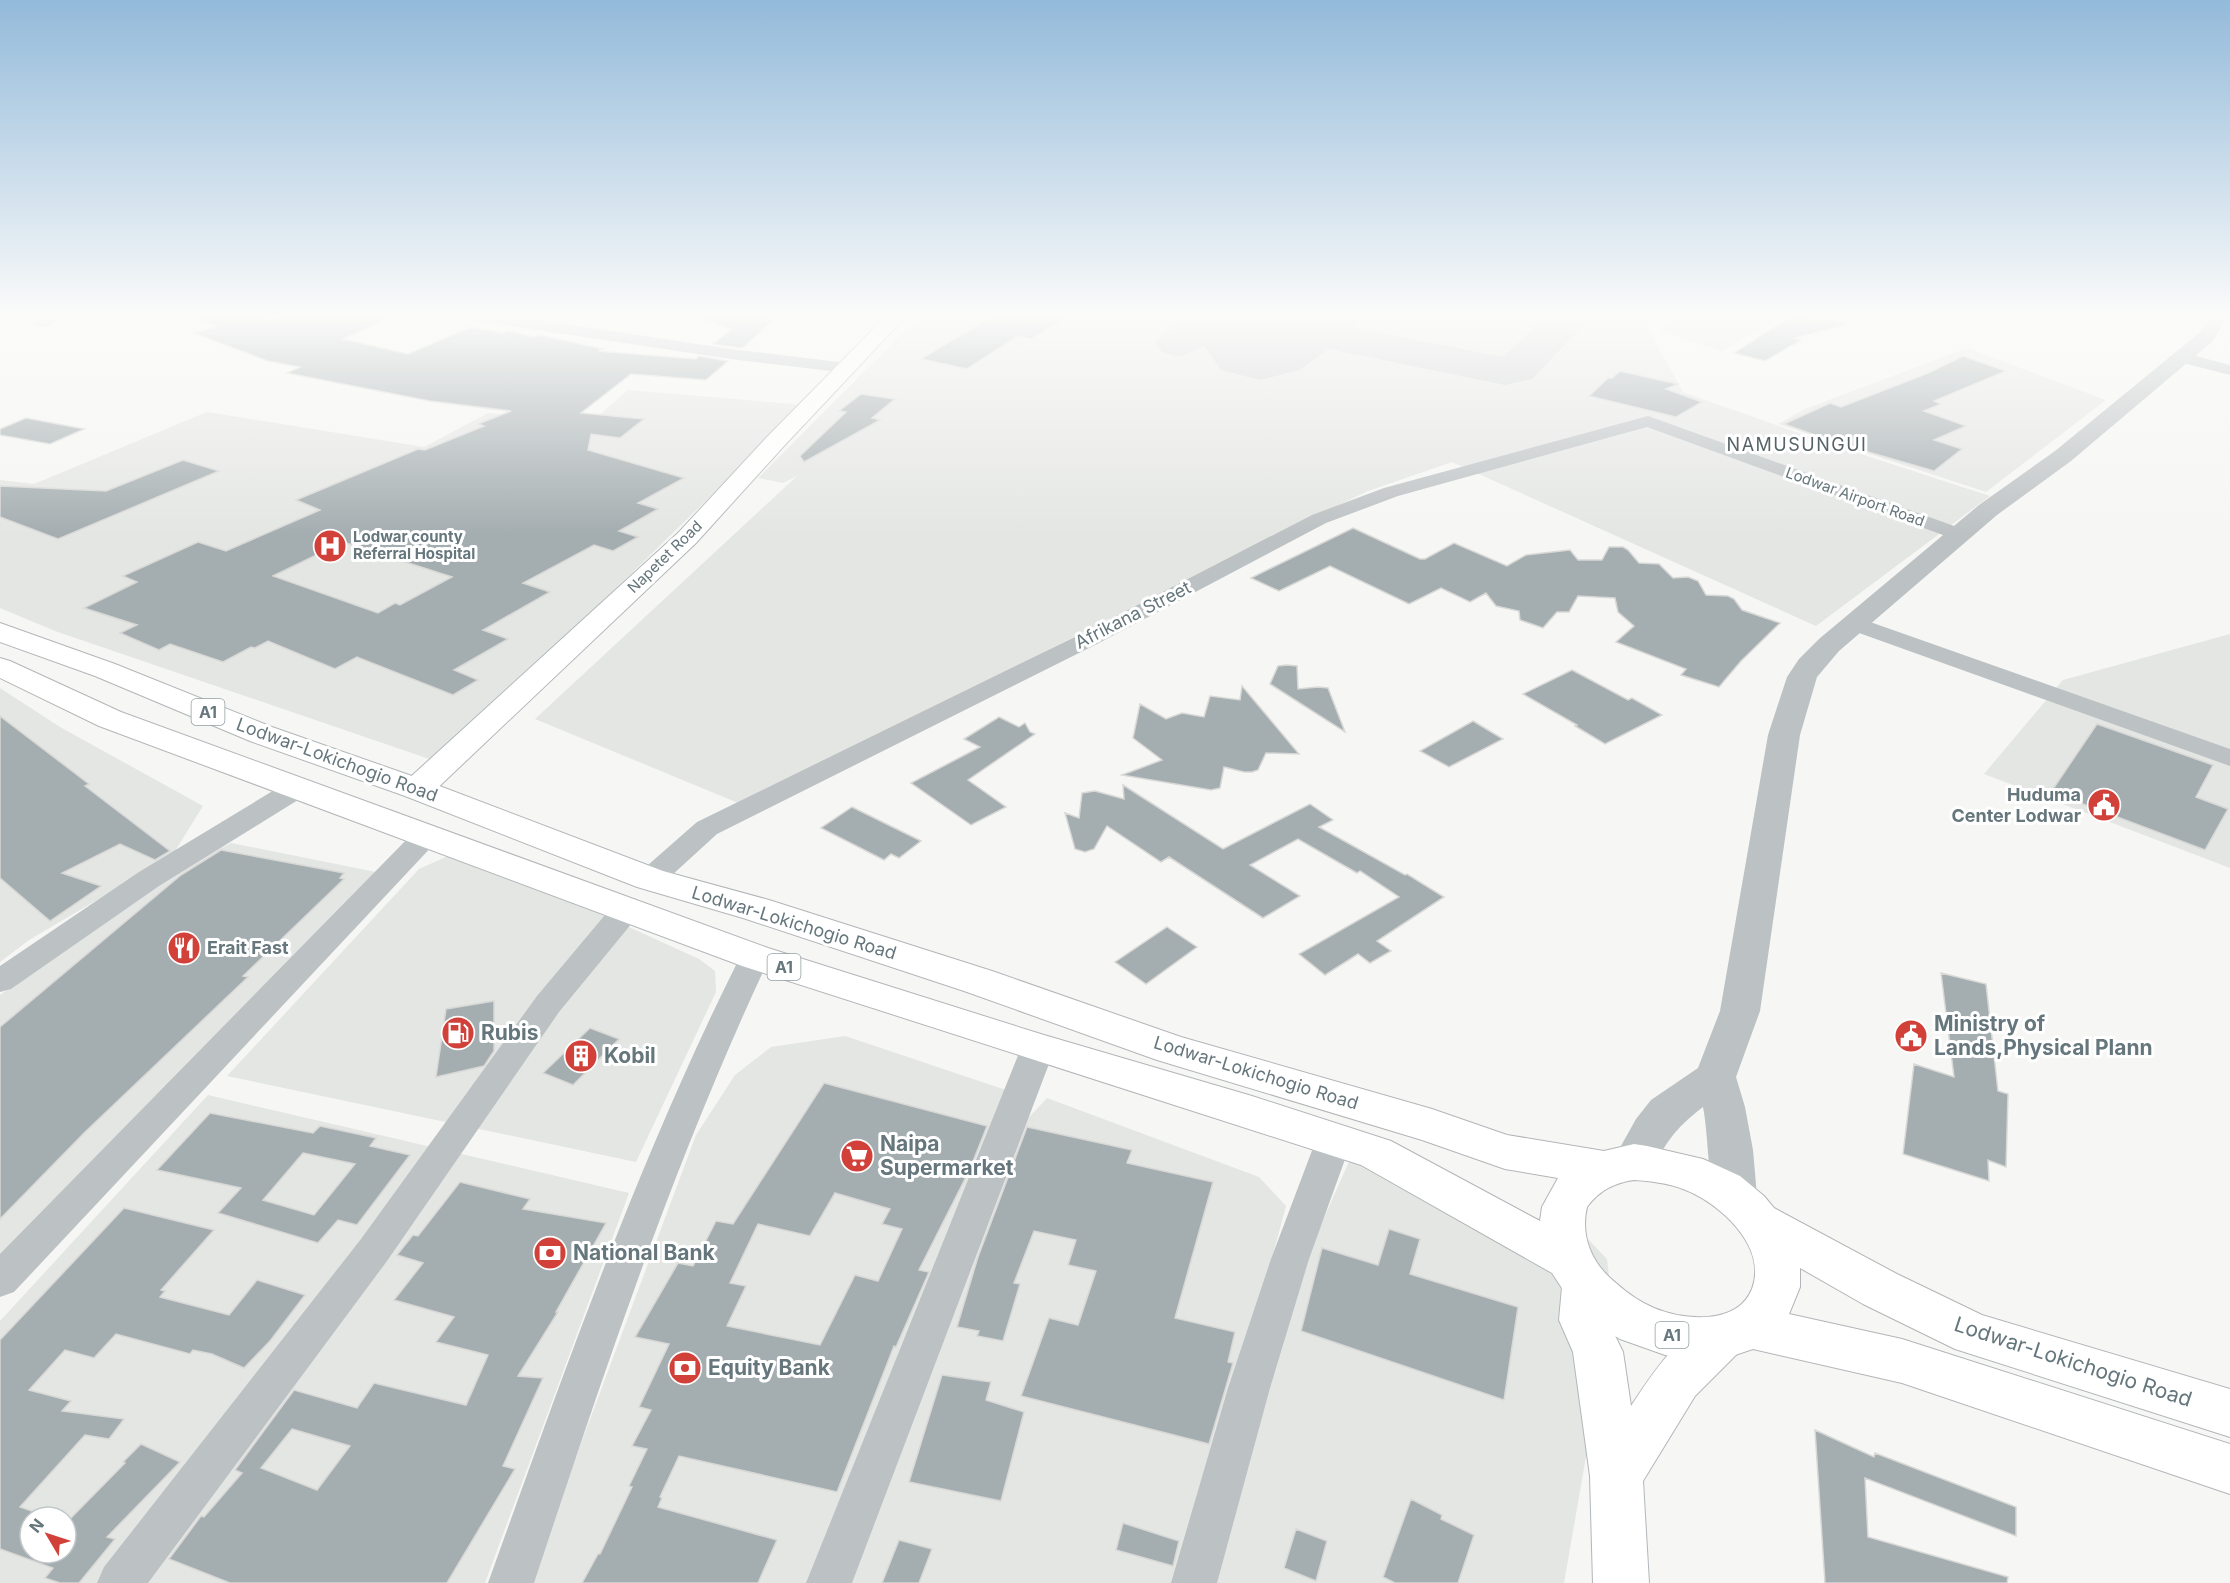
<svg xmlns="http://www.w3.org/2000/svg" width="2230" height="1583" font-family="Inter,sans-serif">
	<rect width="100%" height="100%" fill="#f6f6f4"/>
	<!-- built -->
	<path fill="#e4e6e4" fill-rule="evenodd" d="M923,313H1659L1647,326L1683,392L1824,442L1990,496L1816,626L1452,462L1368,491L1241,552L743,805L535,719L797,476L783,483L758,478Z
		M1677,313H1788L1722,351L1659,331Z
		M1967,348L2106,400L1986,492L1778,424L1805,409Z
		M628,390L804,405L438,762L55,631L0,608V480L34,484L207,412L424,447L488,413L589,424Z
		M2230,634V868L1984,774L2063,680Z
		M0,688L60,727L203,806L172,856L29,940L0,962Z
		M231,843L381,873L0,1269V995L182,868Z
		M471,855L699,959L715,971L716,992L636,1162L227,1076L419,869L448,856Z
		M845,1036L1006,1090L814,1583H529L696,1135L735,1075L771,1047Z
		M208,1095L629,1193L485,1583H0V1321ZM30,1517H66V1553H30Z
		M1047,1098L1259,1177L1286,1206L1249,1343L1174,1583H840L1015,1132Z
		M1351,1157L1582,1233L1607,1259L1615,1329L1587,1451L1564,1583H1211L1303,1265Z"/>
	<g fill="none" stroke-linecap="round" stroke-linejoin="round">
		<!-- taxiway -->
		<path fill="#cacece" fill-rule="evenodd" d="M1194,313H1244C1235,327 1193,357 1176,356C1171,355 1166,353 1162,352L1155,343L1162,334Z
			M1550,313H1595L1532,379L1505,385L1290,341L1275,337L1269,328L1275,319L1290,315L1503,357Z"/>
		<!-- runway -->
		<path fill="#cacece" fill-rule="evenodd" d="M1238,313H1364L1349,335L1299,370L1260,380L1221,370L1205,347L1221,324Z"/>
	</g>
	<!-- building -->
	<path fill="#a4adb0" stroke="#d8d8d6" stroke-width="1.5" fill-rule="evenodd" d="M200,313H265L266,322L286,313H399L343,339L408,354L471,327L503,333L508,331L534,337L539,335L603,349L598,351L696,359L699,356L728,361L706,380L631,374L581,413L644,419L620,438L591,434L588,450L684,478L638,503L658,509L619,531L638,537L613,551L594,545L523,583L550,592L483,630L508,639L454,670L478,680L453,695L357,657L335,669L268,641L255,648L251,647L223,662L170,644L159,650L120,633L137,625L84,608L137,582L123,576L198,542L226,551L320,510L296,500L418,449L425,450L484,426L478,424L511,411L430,401L287,373L300,367L268,361L194,333L218,326L200,321ZM343,542L452,577L400,605L395,603L378,613L273,576Z
		M701,313H782L742,348L713,344L732,329L700,319Z
		M997,313H1076L1031,339L1018,336L967,369L921,359Z
		M1796,313L1848,324L1794,338L1801,340L1765,361L1734,353Z
		M1963,356L2006,371L1934,401L1941,404L1924,411L1966,426L1934,440L1962,449L1934,471L1837,443L1784,424L1830,403L1841,407L1928,373Z
		M1620,371L1678,384L1666,389L1702,402L1676,417L1589,396L1608,378H1612Z
		M861,394L895,399L872,418L880,420L804,462L800,456L846,412L839,411Z
		M26,418L84,429L50,444L0,435V429Z
		M183,460L219,471L58,539L0,517V486L106,491Z
		M1353,528L1420,559H1425L1454,543L1507,566L1526,555L1570,550L1578,560H1602L1609,547H1623L1628,550L1639,563L1659,564L1673,578L1688,577L1698,581L1706,595L1728,596L1734,599L1742,610L1780,623L1741,661L1719,687L1681,675L1686,669L1616,642L1634,626L1618,612L1615,598L1578,596L1569,612H1557L1543,628L1520,620L1519,611L1496,606L1486,593L1470,602L1441,588L1409,604L1330,566L1279,591L1251,578Z
		M1287,665L1297,666L1298,689L1318,687L1328,688L1345,732L1270,684L1278,666Z
		M1572,670L1628,700L1632,698L1662,715L1605,744L1575,726L1577,725L1523,694Z
		M1242,686L1299,754L1266,753L1258,770L1252,772H1244L1224,767L1220,788L1211,790L1122,775L1162,760L1133,738L1140,704L1166,719L1182,713L1204,717L1210,696L1240,700Z
		M0,716L89,784L85,786L170,851L155,860L120,844L62,873L101,886L50,921L0,878Z
		M999,717L1019,727L1025,723L1030,732L1035,734L968,780L1006,807L971,825L911,783L980,747L964,739Z
		M1473,721L1503,739L1449,767L1420,751Z
		M2097,724L2213,765L2196,797L2228,809L2205,850L2051,792Z
		M1123,785L1223,849L1310,804L1333,820L1319,827L1405,875L1407,874L1444,897L1377,941L1391,951L1370,963L1358,954L1325,975L1299,954L1399,897L1360,871L1357,873L1298,839L1250,865L1300,896L1263,918L1169,857L1161,862L1107,826L1094,849L1085,852L1075,849L1065,813L1079,818L1082,793L1095,791L1124,799Z
		M852,807L921,841L899,858L891,854L884,860L821,828Z
		M221,850L344,873L340,878L344,879L243,976L248,977L84,1133L0,1219V1027L181,875Z
		M1167,927L1197,947L1146,984L1115,962Z
		M1941,973L1986,984L1998,1091L2008,1094L2006,1167L1988,1160L1989,1181L1903,1154L1914,1064L1954,1077Z
		M494,1001V1051L484,1066L436,1077L446,1009Z
		M590,1028L619,1039L573,1085L543,1073Z
		M824,1083L987,1126L970,1169L919,1270L929,1272L896,1347L894,1346L837,1492L679,1456L660,1497L662,1498L658,1507L777,1540L758,1583H582L598,1554H600L632,1487L629,1486L647,1449L632,1446L651,1410L639,1407L669,1344L635,1337L678,1263L693,1266L716,1221L733,1224ZM835,1193L890,1209L882,1224L902,1229L878,1281L855,1275L820,1345L727,1326L746,1286L730,1283L758,1224L810,1236Z
		M210,1113L313,1133L320,1126L376,1138L370,1146L410,1155L357,1225L338,1220L318,1243L218,1213L241,1188L157,1170ZM303,1153L355,1164L314,1215L263,1200Z
		M1027,1127L1132,1150L1127,1163L1213,1182L1175,1318L1235,1332L1228,1362L1233,1363L1209,1444L1021,1396L1049,1318L1078,1325L1096,1271L1068,1265L1076,1240L1034,1231L1014,1283L1020,1284L1003,1341L977,1336L979,1331L957,1327L978,1257Z
		M460,1182L530,1199L523,1209L606,1223L556,1312H558L518,1376L543,1378L503,1466L515,1469L447,1583H230L169,1559L201,1516L204,1517L242,1473L235,1470L294,1390L357,1408L374,1383L466,1405L488,1355L436,1342L454,1317L394,1300L423,1263L397,1255L413,1235L418,1236ZM292,1429L350,1446L317,1490L261,1468Z
		M124,1208L214,1230L161,1290L165,1291L160,1297L229,1315L257,1280L305,1295L270,1341L244,1368L212,1354L193,1350L190,1354L116,1334L94,1358L65,1350L29,1390L71,1401L62,1411L124,1419L109,1439L85,1435L20,1507L49,1517H30V1553H66V1523L125,1463L123,1462L141,1444L180,1462L107,1537L115,1539L79,1583H60L45,1578L53,1568L0,1549V1340Z
		M1389,1229L1420,1239L1410,1274L1518,1307L1504,1400L1301,1331L1322,1248L1378,1265Z
		M942,1375L991,1382L986,1400L1024,1412L1001,1501L909,1482Z
		M1815,1430L1874,1457L1875,1453L2016,1507V1536L1865,1478L1868,1537L2008,1577L2007,1583H1825Z
		M1411,1499L1442,1515L1441,1519L1474,1535L1458,1583H1395L1383,1577Z
		M1123,1523L1179,1541L1173,1566L1116,1550Z
		M1296,1529L1327,1541L1316,1581L1284,1568Z
		M899,1540L932,1549L919,1583H882Z"/>
	<g fill="none" stroke-linecap="round" stroke-linejoin="round">
		<defs>
			<path id="secondary" d="M889,313H909L783,447L696,543L429,796L417,799L405,796L401,789L405,782L678,533L767,437Z
				M1586,1266L1603,1272L1610,1287L1607,1319L1623,1352L1631,1406C1654,1371 1680,1331 1721,1316L1738,1323L1745,1338L1738,1353L1695,1396L1643,1481L1649,1583H1593L1590,1476L1573,1352L1559,1320L1562,1287L1569,1272Z"/>
			<path id="trunk" d="M0,623L115,664L272,727L429,782L663,871L769,900L992,971L1181,1037L1432,1109L1507,1135L1604,1151L1634,1144L1647,1146L1703,1159L1740,1176L1764,1196L1774,1208L1897,1274L1982,1315L2230,1389V1437L1955,1349L1863,1304L1800,1268V1287L1789,1314L1902,1339L2230,1444V1494L1902,1383L1753,1349L1720,1360H1693L1665,1355L1620,1339L1594,1324L1573,1305L1552,1273L1361,1165L742,966L99,726L0,678V658L10,661L121,712L768,948L1044,1035L1252,1096L1391,1141L1540,1221L1542,1207L1558,1178L1505,1169L1422,1140L1157,1060L964,991L743,918L637,887L405,796L250,741L95,676L0,642ZM1634,1180C1650,1181 1668,1183 1683,1189C1719,1202 1768,1246 1752,1289C1737,1326 1683,1320 1654,1308C1640,1302 1627,1293 1616,1283C1592,1264 1580,1237 1587,1207C1600,1190 1614,1183 1634,1180Z"/>
		</defs>
		<!-- secondary casing -->
		<use href="#secondary" stroke="#b1b7ba" stroke-width="2"/>
		<!-- trunk casing -->
		<use href="#trunk" stroke="#b2b6b8" stroke-width="2"/>
		<!-- minor -->
		<path fill="#bcc1c3" fill-rule="evenodd" d="M48,313H66L48,327H36L34,324Z
			M451,313H492L738,350L847,363L855,368L847,373L738,360L458,318Z
			M2181,352L2230,365V375L2175,361L2173,357L2175,353Z
			M1648,416L1968,531L1971,535L1968,539L1961,541L1954,539L1647,427L1398,496L1326,523L1097,644L717,834L660,886L650,888L640,886L635,879L640,872L697,822L1081,634L1312,515L1384,488Z
			M1856,617L2230,749V766L1848,629L1845,624L1848,619Z
			M296,781L306,783L309,789L306,795L159,886L11,989L0,992V966L139,872L286,783Z
			M426,827L436,830L440,836L436,842L14,1292L0,1297V1254L416,830Z
			M626,900L637,903L641,910L637,917L559,1012L387,1261L148,1583H97L104,1567L361,1239L537,996L615,903Z
			M755,946L766,949L770,957C675,1158 604,1372 534,1583H488C564,1372 639,1158 740,957L744,949Z
			M1038,1036L1050,1039L1055,1048L852,1583H806L1021,1048L1026,1039Z
			M1334,1126L1346,1130L1352,1140L1309,1259L1270,1388L1217,1583H1171L1228,1388L1271,1259L1316,1140L1322,1130Z"/>
		<!-- tertiary -->
		<path fill="#bcc1c3" fill-rule="evenodd" d="M2211,313H2230L2213,341L2071,461L1997,515L1839,651L1817,677L1800,735L1760,1011L1736,1077L1745,1107L1753,1150L1757,1196L1751,1209L1735,1214L1719,1209C1707,1185 1709,1137 1703,1107C1674,1129 1666,1143 1649,1174L1634,1180L1619,1174L1612,1162L1636,1119L1651,1100L1698,1068L1720,1011L1768,735L1787,677L1799,659L1819,639L1979,505L2055,451L2199,333Z"/>
		<!-- secondary -->
		<use href="#secondary" fill="#fff" fill-rule="evenodd"/>
		<!-- trunk -->
		<use href="#trunk" fill="#fff" fill-rule="evenodd"/>
	</g>
	<!-- sky -->
	<linearGradient id="sky" x2="0" y2="1"><stop stop-color="#93bada"/><stop offset="0.59" stop-color="#fbfbfa"/><stop offset="1" stop-color="#fbfbfa" stop-opacity="0"/></linearGradient>
	<rect width="2230" height="535" fill="url(#sky)"/>
	<!-- icons -->
	<defs>
		<symbol id="hospital-disc" viewBox="-11 -11 22 22"><circle r="9.5" fill="#d14139" stroke="#fff"/><path d="M-5-5h3v3.5h4V-5h3V5h-3V1.5h-4V5h-3Z" fill="#fff"/></symbol>
		<symbol id="civic-disc" viewBox="-11 -11 22 22"><circle r="9.5" fill="#d14139" stroke="#fff"/><path d="M-.6-6.5H3V-4.5H.6V-3L4-1V1h2V6H-6V1h2V-1L-.6-3ZM-1.2 2.5V6h2.4V2.5Z" fill="#fff"/></symbol>
		<symbol id="restaurant-disc" viewBox="-11 -11 22 22"><circle r="9.5" fill="#d14139" stroke="#fff"/><path d="M-5-6h1v4h1v-4h1v4h1v-4h1v5L-1.5 .5V6h-2V.5L-5-1ZM5-6V6H3V1.5H1.5Q1.5-4 5-6Z" fill="#fff"/></symbol>
		<symbol id="fuel-disc" viewBox="-11 -11 22 22"><circle r="9.5" fill="#d14139" stroke="#fff"/><path d="M-5.5-6h7V0h2V4h1.3V-2.5L3-4.5l.8-.8L6-3V5H2.5V1h-1V6h-7ZM-4.2-4.7v3.2H.2V-4.7Z" fill="#fff"/></symbol>
		<symbol id="building-disc" viewBox="-11 -11 22 22"><circle r="9.5" fill="#d14139" stroke="#fff"/><path d="M-4-6H4V6H1V3H-1V6H-4ZM-2.5-4.3h1.7v1.8h-1.7ZM.8-4.3h1.7v1.8H.8ZM-2.5-1h1.7V.8h-1.7ZM.8-1h1.7V.8H.8Z" fill="#fff"/></symbol>
		<symbol id="supermarket-disc" viewBox="-11 -11 22 22"><circle r="9.5" fill="#d14139" stroke="#fff"/><path d="M-6-5.5h2.5l.6 2H6L4.5 2H-2.5L-4.4-4H-6ZM-1.5 3.2a1.3 1.3 0 1 0 .1 0ZM3 3.2a1.3 1.3 0 1 0 .1 0Z" fill="#fff"/></symbol>
		<symbol id="bank-disc" viewBox="-11 -11 22 22"><circle r="9.5" fill="#d14139" stroke="#fff"/><path d="M-6-4H6V4H-6ZM0-2.3a2.3 2.3 0 1 0 0 4.6a2.3 2.3 0 1 0 0-4.6Z" fill="#fff"/></symbol>
	</defs>
	<g fill-rule="evenodd">
		<use href="#hospital-disc" x="311" y="527" width="38" height="38"/>
		<use href="#civic-disc" x="2085" y="786" width="38" height="38"/>
		<use href="#restaurant-disc" x="165" y="929" width="38" height="38"/>
		<use href="#fuel-disc" x="439" y="1014" width="38" height="38"/>
		<use href="#civic-disc" x="1892" y="1017" width="38" height="38"/>
		<use href="#building-disc" x="562" y="1037" width="38" height="38"/>
		<use href="#supermarket-disc" x="838" y="1137" width="38" height="38"/>
		<use href="#bank-disc" x="531" y="1234" width="38" height="38"/>
		<use href="#bank-disc" x="666" y="1349" width="38" height="38"/>
	</g>
	<g text-anchor="middle" stroke-width="6" stroke-linejoin="round" paint-order="stroke">
		<!-- far-street labels -->
		<g font-size="15" fill="#65767c" stroke="#fff">
			<text transform="translate(1855 497) rotate(20)" y="5">Lodwar Airport Road</text>
			<text transform="translate(665 557) rotate(-44)" y="5">Napetet Road</text>
		</g>
		<!-- far-poi labels -->
		<g font-size="15" font-weight="bold" fill="#65767c" stroke="#fff" text-anchor="start">
			<text x="353" y="542">Lodwar county<tspan x="353" dy="17">Referral Hospital</tspan></text>
		</g>
		<!-- shield labels -->
		<g fill="#fff" stroke="#939fa3" stroke-width="1.5">
			<rect x="191.5" y="699" width="33" height="26" rx="4.5"/>
			<rect x="767.5" y="954" width="33" height="26" rx="4.5"/>
			<rect x="1655.5" y="1322" width="33" height="26" rx="4.5"/>
		</g>
		<g font-size="16" font-weight="bold" fill="#65767c">
			<text x="208" y="718">A1</text>
			<text x="784" y="973">A1</text>
			<text x="1672" y="1341">A1</text>
		</g>
		<!-- far-quarter labels -->
		<g font-size="18" letter-spacing="1.5" fill="#566368" stroke="#fff">
			<text x="1797" y="451">NAMUSUNGUI</text>
		</g>
		<!-- street labels -->
		<g font-size="18" fill="#65767c" stroke="#fff">
			<text transform="translate(1133 615) rotate(-27)" y="6">Afrikana Street</text>
			<text transform="translate(337 760) rotate(20)" y="6">Lodwar-Lokichogio Road</text>
			<text transform="translate(794 923) rotate(17)" y="6">Lodwar-Lokichogio Road</text>
			<text transform="translate(1256 1073) rotate(17)" y="6">Lodwar-Lokichogio Road</text>
		</g>
		<!-- poi labels -->
		<g font-size="18" font-weight="bold" fill="#65767c" stroke="#fff" text-anchor="end">
			<text x="2081" y="801">Huduma<tspan x="2081" dy="21">Center Lodwar</tspan></text>
			<text x="207" y="954" text-anchor="start">Erait Fast</text>
		</g>
		<!-- near-poi labels -->
		<g font-size="21" font-weight="bold" fill="#65767c" stroke="#fff" text-anchor="start">
			<text x="1934" y="1031">Ministry of<tspan x="1934" dy="24">Lands,Physical Plann</tspan></text>
			<text x="481" y="1040">Rubis</text>
			<text x="604" y="1063">Kobil</text>
			<text x="880" y="1151">Naipa<tspan x="880" dy="24">Supermarket</tspan></text>
			<text x="573" y="1260">National Bank</text>
			<text x="708" y="1375">Equity Bank</text>
		</g>
		<!-- near-street labels -->
		<g font-size="21" fill="#65767c" stroke="#fff">
			<text transform="translate(2073 1362) rotate(18)" y="7">Lodwar-Lokichogio Road</text>
		</g>
	</g>
	<!-- north arrow -->
	<g transform="translate(48 1535) rotate(309)"><circle r="28" fill="#ffffff" stroke="#c1c8cb" stroke-width="1.5"/>
	<path d="M0-4.5L10 22L0 15L-10 22Z" fill="#d14139"/>
	<text y="-9" font-size="16" font-weight="bold" text-anchor="middle" fill="#65767c">N</text>
	</g>
</svg>
